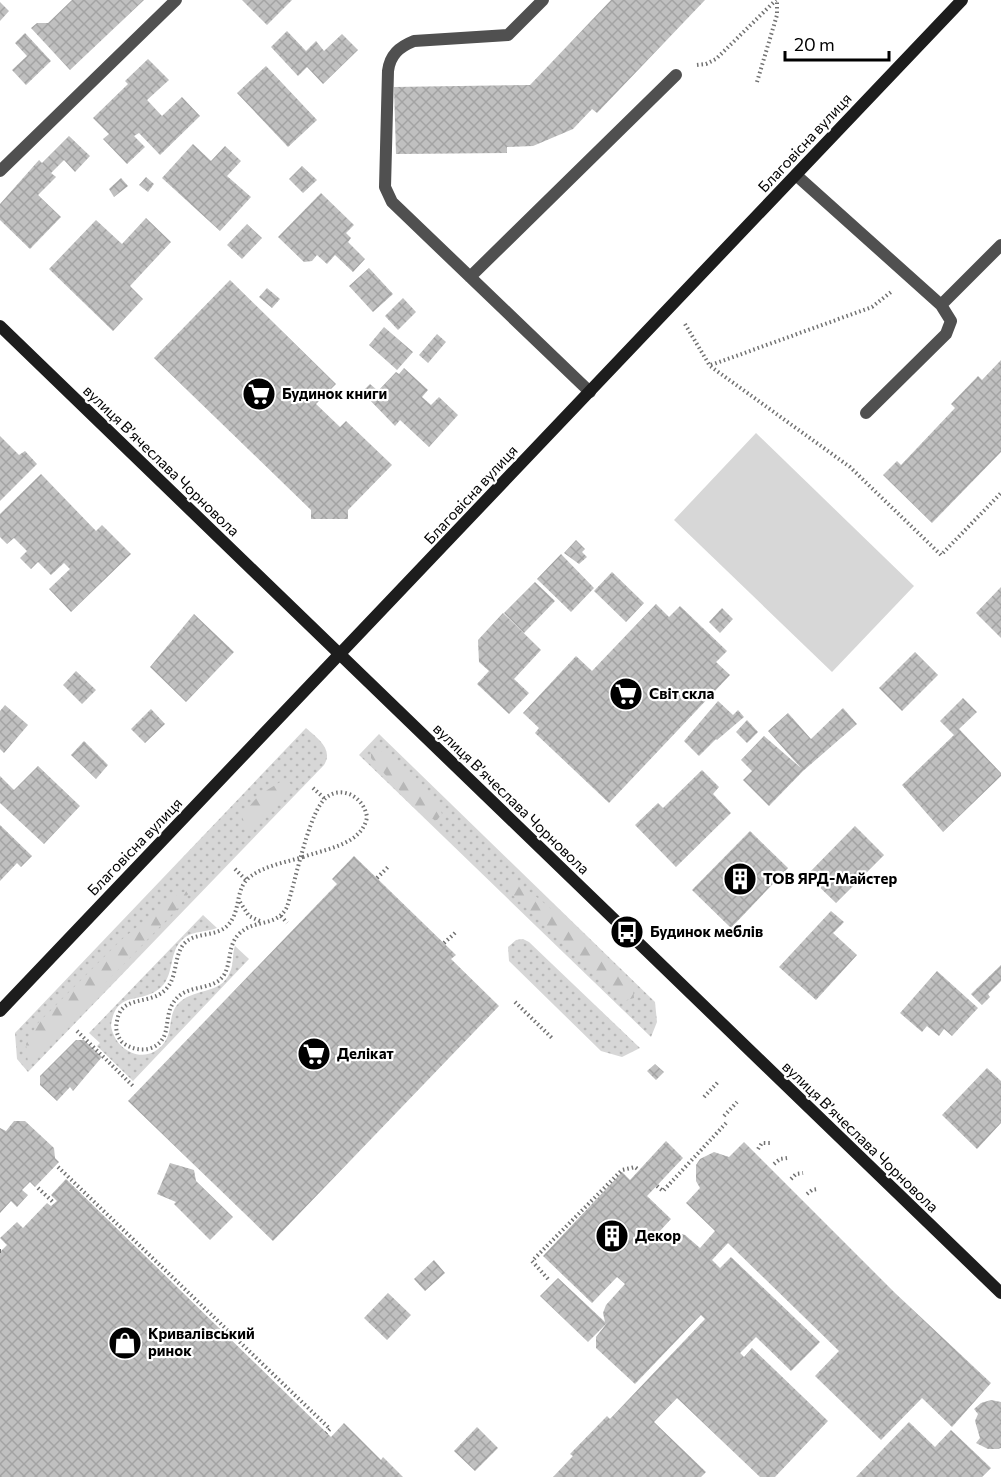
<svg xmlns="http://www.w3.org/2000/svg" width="1001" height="1477" font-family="Commissioner,sans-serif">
	<defs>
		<pattern id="grass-dots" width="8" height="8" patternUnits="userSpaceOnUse" patternTransform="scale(1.5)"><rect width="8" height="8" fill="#d7d7d7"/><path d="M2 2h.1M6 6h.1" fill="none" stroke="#b7b7b7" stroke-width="1.8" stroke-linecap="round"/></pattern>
		<pattern id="forest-firs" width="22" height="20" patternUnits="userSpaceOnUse" patternTransform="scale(1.5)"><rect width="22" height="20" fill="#d7d7d7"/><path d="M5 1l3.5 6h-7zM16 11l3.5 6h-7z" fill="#b7b7b7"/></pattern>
		<pattern id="building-cross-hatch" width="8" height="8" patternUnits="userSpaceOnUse" patternTransform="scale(1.5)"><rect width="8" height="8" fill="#c0c0c0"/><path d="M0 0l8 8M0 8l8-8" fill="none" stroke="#a3a3a3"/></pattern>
	</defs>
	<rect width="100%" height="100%" fill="#fff"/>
	<!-- grass -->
	<path fill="url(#grass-dots)" d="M306,728C317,738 334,749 324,765L28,1072L17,1059L15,1033Z
		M379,734L655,1002L657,1022L651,1037L359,755Z
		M203,915L217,928C205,933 192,930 182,940C168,953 175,977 159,989C140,1004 116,990 111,1025C114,1051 146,1067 164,1043C173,1032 168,1016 177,1005C192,987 221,996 230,972C234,964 232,954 235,946L249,959L133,1081L97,1046L100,1043L89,1033Z
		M523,939L529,942L640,1048L622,1057L601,1051L509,961L508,947L516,940Z"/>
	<!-- forest -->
	<path fill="url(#forest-firs)" d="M377,750C394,753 438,796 442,814L437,820C423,820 382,771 371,758V754Z
		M285,779L292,785L289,795L251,829L242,822V815L259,795Z
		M510,882C533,884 613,968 633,989L634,998L623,1001L601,982L509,891L506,886Z
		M186,891L188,894L179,907L28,1063L26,1044L37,1024L121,940L175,896Z"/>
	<!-- garden -->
	<path fill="#d7d7d7" d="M756,433L914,586L832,672L674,520Z"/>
	<!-- building -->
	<path fill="url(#building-cross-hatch)" d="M72,0H144L70,70L31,28L37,23H48Z
		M242,0H292L267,25Z
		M611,0H705L597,113L592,109L573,129L533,146L507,147V153L396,154L394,87L530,85Z
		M0,2L9,11L0,21Z
		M287,31L306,51L316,41L324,51L342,34L358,50L323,84L307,67L298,76L271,47Z
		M25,33L51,61L26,85L12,70L27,56L15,43Z
		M148,59L169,80L147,100L162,116L182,97L200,116L160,155L139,133L134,136L145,147L127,164L103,139L109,134L93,118L128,84L125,81Z
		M266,66L317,120L288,147L237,93Z
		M69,136L90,156L75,172L64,160L51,173L56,177L38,195L61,217L30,249L0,220V204L39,160L42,163Z
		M193,144L211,161L225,146L241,161L227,176L251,197L220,231L162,178Z
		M302,166L317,180L303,193L289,179Z
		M146,177L154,184L148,192L139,185Z
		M121,178L128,186L114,197L109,189Z
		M321,193L354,225L346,233L351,238L348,242L365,259L353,272L335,255L327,264L317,255L312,261L304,262L278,237Z
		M146,218L171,242L130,286L143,299L113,331L49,269L96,220L122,244Z
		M247,224L262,238L242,259L227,245Z
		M369,268L393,294L373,312L349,286Z
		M230,280L336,384L316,404L340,427L346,421L392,465L348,510V519H311V510L154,358Z
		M267,288L280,299L272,308L259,297Z
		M403,298L416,312L398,330L385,316Z
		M384,327L413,352L397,370L369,345Z
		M437,334L446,342L428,363L419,355Z
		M1001,360V452L932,523L883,475L897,461L901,465L955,408L951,404L978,376L982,380Z
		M404,368L428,390L422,397L431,405L439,397L458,415L429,447L400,420L395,426L362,392L370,384L378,391L396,372L399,374Z
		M0,436L19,455L25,451L37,464L0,501Z
		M41,474L96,531L102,525L131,554L71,612L49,589L70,569L64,563L51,575L38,562L31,569L20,558L27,551L14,538L7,544L0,537V514Z
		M576,540L585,549L582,552L587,557L579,564L564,553Z
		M561,554L594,588L571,612L537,579Z
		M612,572L644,603L626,622L594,591Z
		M535,582L555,601L524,633L504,613Z
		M1001,587V638L976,613Z
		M656,604L669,617L680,606L727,651L716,662L730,675L609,803L535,733L539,728L523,713L576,656L592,671Z
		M722,608L733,619L720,633L709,622Z
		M503,613L541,650L514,679L529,693L509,714L477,684L489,671L479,662L478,640Z
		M194,614L234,652L186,702L150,667Z
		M915,652L938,675L902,711L879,688Z
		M76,671L96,690L82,704L63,685Z
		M963,698L977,712L959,729L1001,773V776L943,832L902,785L954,735L940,721Z
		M718,701L733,715L738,710L744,717L717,740L716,739L699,756L684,741Z
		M5,705L28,725L4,753L0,749V711Z
		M843,708L857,724L803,771L769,806L743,780L752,771L741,760L764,736L801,768L768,731L788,713L811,739Z
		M151,709L165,724L145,743L131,729Z
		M747,720L758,732L747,743L736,732Z
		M84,741L108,765L96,779L71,755Z
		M38,766L80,806L44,844L0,803V776L14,790Z
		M702,770L719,787L713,794L731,813L676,867L635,825L658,803L663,808Z
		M0,825L32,856L21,867L17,863L0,881Z
		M855,826L884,855L836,903L807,875Z
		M750,831L788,868L731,928L692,890Z
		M354,856L456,955L451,959L499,1006L273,1241L128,1101L337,884L332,879Z
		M831,911L844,922L833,933L857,955L816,1000L779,967Z
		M1001,965V981L988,994L990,997L982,1005L971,994Z
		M937,971L978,1008L952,1036L944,1029L939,1036L927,1026L922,1032L900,1013Z
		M76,1040H84L102,1057L73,1091L70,1087L57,1101L40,1085V1076Z
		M655,1064L664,1072L656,1080L647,1071Z
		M987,1068L1001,1081V1123L977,1149L942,1115Z
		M14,1121H25L54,1148L55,1158L59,1162L35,1187L30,1182L22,1190L28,1195L17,1207L11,1201L0,1213V1128L6,1131Z
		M666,1141L683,1158L647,1196L671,1219L659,1232L666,1240L679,1233L685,1235L700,1248L715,1231L686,1203L700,1188L696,1181V1165L700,1159L714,1152L729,1157L744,1142L895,1293L991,1383L952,1427L922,1398L881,1440L815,1376L839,1351L728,1243L712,1260L720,1268L731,1257L820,1342L791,1371L756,1337L740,1353L744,1357L752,1348L828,1421L775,1477H760L677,1398L654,1422L706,1472L701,1477H553L573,1456L570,1454L607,1416L610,1419L705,1319L701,1315L635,1384L596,1348V1337L607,1323L588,1342L540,1296L558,1278L605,1322L603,1313L606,1305L625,1284L617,1277L592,1303L543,1256L622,1172L630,1180Z
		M170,1163L194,1170L196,1181L233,1217L210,1240L174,1204L176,1202L157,1194Z
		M66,1179L331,1437L344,1423L381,1460L383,1457L403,1477H0V1252L7,1245L0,1238L17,1222L23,1228L47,1203L51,1206L57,1201L51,1195Z
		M434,1260L445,1273L425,1291L414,1279Z
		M388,1293L411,1315L387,1340L364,1318Z
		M991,1400L1001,1402V1448L998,1449H988L976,1443L980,1438L975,1421L978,1414L974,1409L981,1403Z
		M909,1422L935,1447L951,1430L991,1468L982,1477H856Z
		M477,1427L498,1448L475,1471L454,1451Z"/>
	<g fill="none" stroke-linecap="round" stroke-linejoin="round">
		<!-- path -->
		<path stroke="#727272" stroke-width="4" stroke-dasharray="1.5 3" stroke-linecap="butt" d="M697,65L706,64L716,59L776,0
			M757,82L777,15V0
			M685,324L710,366L850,467L941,555L1001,493
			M711,365L872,307L891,292
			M313,788L325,799
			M303,857C325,849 362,845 367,817C363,793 334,782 320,805C307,825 295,881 287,907C277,927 255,919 240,933C227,945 232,961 224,975C214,990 192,985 179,996C166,1008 169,1020 165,1034C158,1053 135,1053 122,1042C117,1036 115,1029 117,1021C121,995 149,1005 164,991C178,979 173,959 183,945C194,931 216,938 228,925C242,910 234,888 251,876C265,866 286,862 303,857
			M235,869L246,880
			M377,878L389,866
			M240,902L249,916L262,922
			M281,916L287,923
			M444,943L456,932
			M515,1002L552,1038
			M77,1031L134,1087
			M704,1097L718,1082
			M724,1116L737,1102
			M758,1149L762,1143H770
			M774,1164L780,1159L787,1158
			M58,1167L330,1429L326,1433
			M791,1179L796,1174L803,1173
			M657,1186L663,1191L728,1121
			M38,1188L54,1203
			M807,1194L812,1190L818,1189
			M0,1251H1
			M548,1279L532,1261L622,1170L635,1167L639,1170"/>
		<!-- lane -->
		<path stroke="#505050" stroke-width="12" d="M543,0L508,35L414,41C399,47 390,55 388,71L385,187L392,202L590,392
			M796,175L941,305L1001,245
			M470,277L676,75
			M866,413L946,334L951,321L941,305"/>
		<!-- street -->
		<path stroke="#505050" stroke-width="12" d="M0,171L176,0"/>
		<!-- secondary -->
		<path stroke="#1d1d1d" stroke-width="12" d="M0,326L1001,1293
			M0,1011L962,0"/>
	</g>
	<!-- icons -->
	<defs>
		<symbol id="supermarket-disc" viewBox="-11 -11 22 22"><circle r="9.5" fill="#000" stroke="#fff"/><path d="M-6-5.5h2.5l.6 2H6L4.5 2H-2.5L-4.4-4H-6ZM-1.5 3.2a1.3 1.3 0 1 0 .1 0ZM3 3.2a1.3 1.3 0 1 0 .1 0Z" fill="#fff"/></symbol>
		<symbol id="building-disc" viewBox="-11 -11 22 22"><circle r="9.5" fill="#000" stroke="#fff"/><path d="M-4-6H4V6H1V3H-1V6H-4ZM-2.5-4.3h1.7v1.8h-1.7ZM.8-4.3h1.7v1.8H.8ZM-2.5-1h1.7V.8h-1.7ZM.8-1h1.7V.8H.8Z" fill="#fff"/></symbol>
		<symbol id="bus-disc" viewBox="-11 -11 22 22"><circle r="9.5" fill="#000" stroke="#fff"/><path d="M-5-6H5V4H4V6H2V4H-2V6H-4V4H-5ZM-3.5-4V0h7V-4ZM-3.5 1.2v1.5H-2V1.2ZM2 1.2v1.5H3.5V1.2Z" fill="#fff"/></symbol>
		<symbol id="shop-disc" viewBox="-11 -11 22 22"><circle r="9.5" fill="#000" stroke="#fff"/><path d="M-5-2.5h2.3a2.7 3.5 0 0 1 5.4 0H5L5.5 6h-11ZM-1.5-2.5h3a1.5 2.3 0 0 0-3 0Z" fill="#fff"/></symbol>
	</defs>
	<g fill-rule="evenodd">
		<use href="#supermarket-disc" x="240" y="375" width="38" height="38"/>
		<use href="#supermarket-disc" x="607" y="675" width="38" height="38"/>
		<use href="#building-disc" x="721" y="860" width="38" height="38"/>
		<use href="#bus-disc" x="608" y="913" width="38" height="38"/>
		<use href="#supermarket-disc" x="295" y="1035" width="38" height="38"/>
		<use href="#building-disc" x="593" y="1217" width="38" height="38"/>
		<use href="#shop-disc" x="106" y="1324" width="38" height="38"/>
	</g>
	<g text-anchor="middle" stroke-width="4.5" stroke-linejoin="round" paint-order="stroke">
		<!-- street labels -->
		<g font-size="15" fill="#000" stroke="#fff">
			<text transform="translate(805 143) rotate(-47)" y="5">Благовісна вулиця</text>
			<text transform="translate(161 461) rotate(44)" y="5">вулиця Вʼячеслава Чорновола</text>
			<text transform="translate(471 495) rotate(-47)" y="5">Благовісна вулиця</text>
			<text transform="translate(511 799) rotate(44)" y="5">вулиця Вʼячеслава Чорновола</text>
			<text transform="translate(135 847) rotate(-46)" y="5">Благовісна вулиця</text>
			<text transform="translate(860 1137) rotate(44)" y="5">вулиця Вʼячеслава Чорновола</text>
		</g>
		<!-- poi labels -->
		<g font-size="15" font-weight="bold" fill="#000" stroke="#fff" text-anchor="start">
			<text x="282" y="399">Будинок книги</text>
			<text x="649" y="699">Світ скла</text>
			<text x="763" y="884">ТОВ ЯРД-Майстер</text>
			<text x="650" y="937">Будинок меблів</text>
			<text x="337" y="1059">Делікат</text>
			<text x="635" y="1241">Декор</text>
			<text x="148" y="1339">Кривалівський<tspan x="148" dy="17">ринок</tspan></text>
		</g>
	</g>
	<!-- scale -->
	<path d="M785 51v9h104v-9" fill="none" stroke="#000000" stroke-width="3"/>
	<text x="794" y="51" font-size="18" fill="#000000" stroke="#ffffff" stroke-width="4.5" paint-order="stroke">20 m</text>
</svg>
